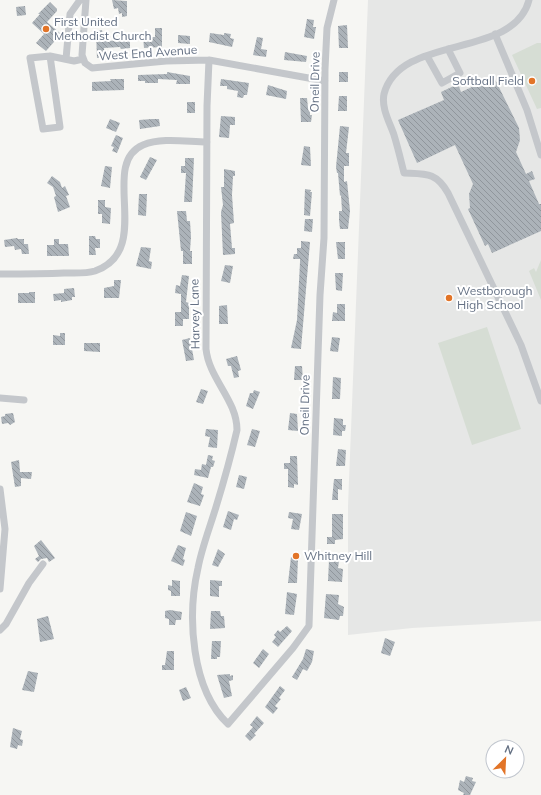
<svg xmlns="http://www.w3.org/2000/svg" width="541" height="795" font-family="Mulish,sans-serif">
	<defs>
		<pattern id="building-back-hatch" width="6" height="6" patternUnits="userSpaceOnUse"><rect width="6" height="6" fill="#acb3b9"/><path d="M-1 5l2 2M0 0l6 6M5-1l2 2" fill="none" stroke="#90969c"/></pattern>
	</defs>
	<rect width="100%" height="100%" fill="#f6f6f3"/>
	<!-- built -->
	<path fill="#e6e7e6" d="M368,0H541V621L412,628L348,635V506Z"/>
	<!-- pitch -->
	<path fill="#d6ddd4" d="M537,43H541V108L537,109L512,55Z
		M541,260V300L529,271L534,268L536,272Z
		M487,327L521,429L472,445L438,343Z"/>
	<!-- building -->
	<path fill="url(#building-back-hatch)" d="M112,0L127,1V16L122,17V13L119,14L118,8L114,9Z
		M50,2L57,9V11L47,22L61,34L46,51L36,43L44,34L32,23L40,14H38Z
		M25,6L26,15L17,16L16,7Z
		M307,19L314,20L313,27H316L314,39L304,37Z
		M347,25L348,48H339L338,26Z
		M155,28H162V47L144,48L143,37H155Z
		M102,30L104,41L130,40V48L121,49L120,47L104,48L105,57L97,58L96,31Z
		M210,33L224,35V33L231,34L230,38L234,39L232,47L209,42Z
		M178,35L190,36V44L178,43Z
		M257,37L263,38L261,49L267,50L266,57L253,55Z
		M285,52L307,56L306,62L284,60Z
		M167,72L190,76V84H176L177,80L158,79V83H145V81H138V75L167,74Z
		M339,72H348V82H339Z
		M494,77L519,128L520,140L516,152L526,174L532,171L535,179L529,181L539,204H541V231L492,253L488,244L485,246L468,209L470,208L469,194L473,184L455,145L417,163L398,120L444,100L441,92L458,84L461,92Z
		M110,79H124V90L92,91V82L111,81Z
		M221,79L249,83L247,95H244L243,98L237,97L238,91L227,89V86H220Z
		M268,85L287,91L286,99L266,95Z
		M339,96H347V111H338Z
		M300,98H307L308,108H310V115H312L311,122H301Z
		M187,102H195V113H187Z
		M221,116L235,117V125H230L229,138L219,137Z
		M110,119L120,123L116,132L106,128Z
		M152,119H159L160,126L140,129L139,120Z
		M340,126L349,127L346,153H349V166H344V182L347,181L350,211L348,229H340L339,220V211H342L341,195L340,196L338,173H337L336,167Z
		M116,135L123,138L117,153L112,151L114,147L111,146Z
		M304,146L310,147L311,166L301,165Z
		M150,157L157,160L146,180L140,177Z
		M185,158H194L192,202H184L186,173H181V166H185Z
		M105,166L112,167L110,188L101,186Z
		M224,169L235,171V176H233L232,195L234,223L230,224L232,248H235V254L223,255L221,212L223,205L221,187H224Z
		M52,176L60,182L62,188L65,186L69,195L66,196L70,207L58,212L54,197L56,196L53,187L47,183Z
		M305,189L311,190L310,192H312L310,216L304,215Z
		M139,194H147L146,216L138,215Z
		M98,200H105V207L111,208L110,224L102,223V214H98Z
		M177,211H186L187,221H190L191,237L190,251H192V264H183V251H181Z
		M305,219H313L312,232L304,231Z
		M89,236H95L96,239H100V248H95L96,255H89Z
		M17,238L18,239H24V244H28L29,254H22L21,249L15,250L14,246L5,247L4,240Z
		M54,239H59V244H68L69,256H47V245H54Z
		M301,241L310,242L301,349L291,348L297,320L300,262V259H293L294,254H297V248H301Z
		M336,242H345V259H338Z
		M141,247L151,248L149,261L152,262L151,269L136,266Z
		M225,265L233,266L230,283L221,281Z
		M335,273H343L342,291L336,290Z
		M182,275L189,276L186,302L189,303V319H183V326H175V312H181V294L175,293L176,285L180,286Z
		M114,280H121L119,298H104V288L114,286Z
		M74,288L75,297H72V300L61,302V300L54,301L53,294L64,293V289Z
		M29,292H35V303H18V293H29Z
		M337,304H345V321H332L333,312L337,313Z
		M227,305L228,324H219V306Z
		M60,333H65V345H53V335L60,336Z
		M332,337L340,338L338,352L330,351Z
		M190,338L194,360L186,361L182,340Z
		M84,343H100V352L84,351Z
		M237,356L241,370L238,371L239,377L234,378L231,366H228L226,359Z
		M295,366H302L303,380H294Z
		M333,377L341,378L340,399H332Z
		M201,389L208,391L203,404L196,402Z
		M254,390L260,392L253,409L246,406L250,393H253Z
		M13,413L15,422L10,425L8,423L2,424L1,417L5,416V414Z
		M290,413L297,414L298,431L288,430Z
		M334,418L343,419V425H346L345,431H342V436L333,435Z
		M206,429L218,430L217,448L208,447L210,437L205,436Z
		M252,429L260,431L255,447L247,445Z
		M338,449L346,450L345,466H336Z
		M208,455L213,456L212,460L215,461L213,467H211L208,478L194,475L195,469L201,470L202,464L206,465Z
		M290,456H297L298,485L294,484V488L288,487V469H284V463H290Z
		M19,460L20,472H32L31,479L21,478V486L15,487L11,462Z
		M239,475L247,477L244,489L236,487Z
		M334,479H342V490L338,489V500H332Z
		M194,483L203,487L201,494L204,495L200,506L187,502Z
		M228,511L239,515L237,520L234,519L231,530L223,527Z
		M186,512L197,516L191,536L180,531Z
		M289,512L302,514L299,530L291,529L293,519L288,518Z
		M332,514H343V539L335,540V544H327V537H332Z
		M41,540L55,558L49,562L47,558L41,559L38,562L35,559L39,556L34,546Z
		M178,545L186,548L183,559L185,560L183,566L171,561Z
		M218,549L225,554L218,567L212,565Z
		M291,557L298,558L297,583H288Z
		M329,560L339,561L338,568L343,569L342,582L328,581Z
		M172,580L180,581V596H171V591L168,590V585L172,586Z
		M210,580L222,581V586H219V597L210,596Z
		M287,592L297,594L294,615L285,614Z
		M326,594L339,595L338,604L344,607L343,616H340L339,620L324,618Z
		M170,610L182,612L181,620H176L175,625H169V619L165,618V611Z
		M211,611H220L221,616H224L225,628L210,629Z
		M48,616L54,639L40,642L37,619Z
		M287,626L292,631L278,647L272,642L276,637L274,635L278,630L280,632Z
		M385,638L395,642L390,656L381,653Z
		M212,641H221L220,657H217V659H211Z
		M263,649L269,654L259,668L253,663Z
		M306,649L314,651L312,662L307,671L303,669L297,680L292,677L303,659Z
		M167,651H174V670H162V665H165Z
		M28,671L38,673L34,692L22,690Z
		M230,674V676L233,675V680L229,681L232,696L224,698L217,675Z
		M280,686L285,690L279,698L281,699L275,706L278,708L273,714L265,707Z
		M186,687L191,698L183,701L179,690Z
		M257,716L264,723L254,734L256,735L250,741L245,736L253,727L250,725Z
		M13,728L22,731L20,739L23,740L22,746L18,745L17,749L10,747Z
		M466,776L473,778L472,781L476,782L470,795H463L464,793L458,790L460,780L464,782Z"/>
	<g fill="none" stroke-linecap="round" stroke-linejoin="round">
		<!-- minor -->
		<path stroke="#c4c7cb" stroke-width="7" d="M86,0L82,55L85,63L92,68L166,61L209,60L325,81
			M529,0C514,60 400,33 384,94C381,108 390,123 394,135C398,148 401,161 404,173C426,174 436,172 448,193L521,345L541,401
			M495,34L527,110L541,155
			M50,56L60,127L43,129L30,58L50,56L74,61L83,59
			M427,56L442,83L460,73L448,49
			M66,59L70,14L80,0
			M209,60L207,106L206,349C209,379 237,400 237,430C231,456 224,481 216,507C210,527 202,547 198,568C187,616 191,689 228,724L293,648L309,626L320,295L324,238L325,69L327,28L334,0
			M0,274C21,274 43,274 64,273C74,273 85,274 95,271C155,250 98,164 143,145C162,137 188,142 207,142
			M0,398L24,400
			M0,489L5,529L0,589
			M0,630L6,624L29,583L43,564"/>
	</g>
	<!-- markers -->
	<g fill="#e27427" stroke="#fff" stroke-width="1.5">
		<circle cx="46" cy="29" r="4"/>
		<circle cx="532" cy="81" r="4"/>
		<circle cx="449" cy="298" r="4"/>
		<circle cx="296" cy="556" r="4"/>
	</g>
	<g text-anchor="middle" stroke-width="4" stroke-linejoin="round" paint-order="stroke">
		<!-- poi labels -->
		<g font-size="12" fill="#657184" stroke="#fff" text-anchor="start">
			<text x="54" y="26">First United<tspan x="54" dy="14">Methodist Church</tspan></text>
			<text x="524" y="85" text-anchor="end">Softball Field</text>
			<text x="457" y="295">Westborough<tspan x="457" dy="14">High School</tspan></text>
			<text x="304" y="560">Whitney Hill</text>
		</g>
		<!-- street labels -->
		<g font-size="12" fill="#657184" stroke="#fff">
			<text transform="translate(148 53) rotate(-4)" y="4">West End Avenue</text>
			<text transform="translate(315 82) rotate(-89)" y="4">Oneil Drive</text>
			<text transform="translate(195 314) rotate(-91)" y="4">Harvey Lane</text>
			<text transform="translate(305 405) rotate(-89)" y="4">Oneil Drive</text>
		</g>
	</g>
	<!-- north arrow -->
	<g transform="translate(505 759) rotate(24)"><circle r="19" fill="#ffffff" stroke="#c1c6ce"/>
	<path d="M0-3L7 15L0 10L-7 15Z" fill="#e27427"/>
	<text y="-6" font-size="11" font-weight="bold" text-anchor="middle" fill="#657184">N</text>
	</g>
</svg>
